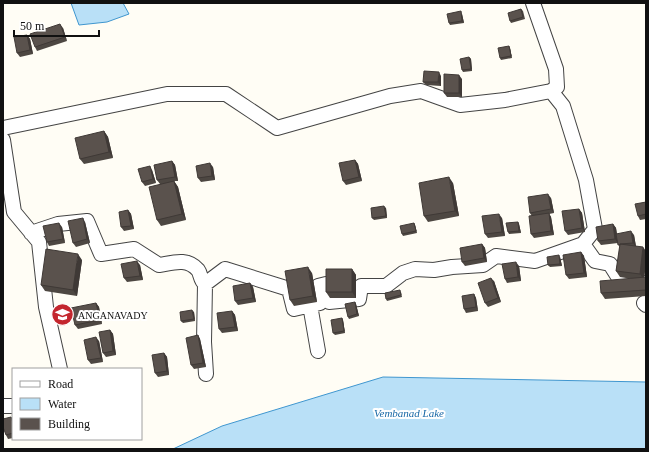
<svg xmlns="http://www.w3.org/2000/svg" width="649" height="452" font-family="'Times New Roman',serif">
	<rect width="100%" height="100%" fill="#fffdf5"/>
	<!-- water -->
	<path fill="#b9e0f7" stroke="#3f96cf" d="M71,3H123L129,14L107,22L79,25Z
		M383,377L646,382V449H173L222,426Z"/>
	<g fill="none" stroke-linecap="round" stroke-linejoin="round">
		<defs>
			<path id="minor" d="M551,91L563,106L586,180L595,229L583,244L595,261L610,264L622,283H646
				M3,128L167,94H226L277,128L390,96L421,91L460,105L505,100L551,91L557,87L556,69L533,3
				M3,140L14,212L39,242L46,307L60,369
				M31,233L58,224L87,221L101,254L134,249L159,265C172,263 187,257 198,270C201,274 200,280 205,284L225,269L289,289L294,309L320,303L318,286L326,284L329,302L359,299L361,286H386L403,273L415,269L434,270L452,267L483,265L496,256L535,261L583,244
				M205,284L204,342L206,374
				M646,302L644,303L646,305
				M310,305L318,351
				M3,406H13"/>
		</defs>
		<!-- minor casing -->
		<use href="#minor" stroke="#444" stroke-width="16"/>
		<!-- minor -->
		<use href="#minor" stroke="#fff" stroke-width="14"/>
	</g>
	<!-- wall -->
	<path fill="#4d4742" d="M521,9L523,11L525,19L511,23L510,21Z
		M462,14L464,23L450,25L449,23Z
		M63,28L67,41L37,51L35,47Z
		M27,35L30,39L33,54L20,57L17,53Z
		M509,46L510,48L512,58L501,60L500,58Z
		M469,57L471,59L472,71L463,72L462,70Z
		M441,76V86L426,85L423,82Z
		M462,79V97H447L444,93Z
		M104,131L108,137L113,158L84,164L80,159Z
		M355,160L358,164L362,181L346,185L343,181Z
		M172,161L175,165L178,181H174L178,187L186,220L161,226L157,220L160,184L157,180Z
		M213,167L215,180L201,182L198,178Z
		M152,170L156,183L145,186L142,182Z
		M453,183L459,216L428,222L424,216Z
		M551,198L554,213L549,214L551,217L554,235L534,238L531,234L532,216L530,213Z
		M646,202V219L640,220L638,216Z
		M386,208L387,218L374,220L372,218Z
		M579,209L582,213L585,232L568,235L565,231Z
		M128,210L131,214L134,229L124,231L121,227Z
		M502,218L505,236L488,238L485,234Z
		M85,222L90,243L76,247L73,243Z
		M518,222L519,224L521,233L509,234L508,232Z
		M414,223L415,225L417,233L403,236L402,234Z
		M613,224L616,228L617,234L634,235L636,246L646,251V263L644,278L646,277V296L605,299L601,293L632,279L620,277L616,271L620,247L618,243L601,245L598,241Z
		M62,227L65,243L49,246L47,242Z
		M482,244L485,248L487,262L465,266L462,262Z
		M581,252L584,256L587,277L569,279L566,275Z
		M560,257L562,266L550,267L548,265Z
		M82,260L77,296L45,291L41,285Z
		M140,265L143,280L127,282L124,278Z
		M519,266L521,281L507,283L505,279Z
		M352,269L356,275V298H330L326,292Z
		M312,273L317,302L294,306L290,300Z
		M494,281L501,302L488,307L485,303Z
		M250,283L253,287L256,302L238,305L235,301Z
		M401,292L402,297L387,301L386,299Z
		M474,294L476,298L478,311L466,313L464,309Z
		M355,302L356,304L359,316L349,319L348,317Z
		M96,303L99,307L102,324L78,329L75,325Z
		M232,311L235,315L238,331L222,333L219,329Z
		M194,312L195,321L183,323L181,321Z
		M342,318L343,320L345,333L335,335L333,333Z
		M110,330L113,334L116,355L106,357L103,353Z
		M198,335L200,339L206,367L194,369L191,365Z
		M99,341L103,362L91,364L88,360Z
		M164,353L167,357L169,375L158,377L155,373Z
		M11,417L13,419V438L8,439L6,435Z"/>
	<!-- shaded-wall -->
	<path fill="#3f3936" d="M461,11L462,14L464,23L462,21Z
		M60,24L63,28L67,41L65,37Z
		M27,35L30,39L33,54L30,50Z
		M509,46L510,48L512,58L511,56Z
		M469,57L471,59L472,71L471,69Z
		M439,72L441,76V86L438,82Z
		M459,75L462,79V97L459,93Z
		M104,131L108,137L113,158L109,152Z
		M355,160L358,164L362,181L359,177Z
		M172,161L175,165L178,181L175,177Z
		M210,163L213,167L215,180L212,176Z
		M150,166L152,170L156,183L153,179Z
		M449,177L453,183L459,216L455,211Z
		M174,181L178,187L186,220L182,214Z
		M548,194L551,198L554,213L551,209Z
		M384,206L386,208L387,218L386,216Z
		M579,209L582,213L585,232L582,228Z
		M128,210L131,214L134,229L131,226Z
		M549,213L551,217L554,235L551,231Z
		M499,214L502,218L505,236L502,232Z
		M83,218L85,222L90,243L87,239Z
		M518,222L519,224L521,233L519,231Z
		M59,223L62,227L65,243L63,239Z
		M414,223L415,225L417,233L416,231Z
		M613,224L616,228L618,243L615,239Z
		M631,231L634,235L636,247L633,243Z
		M482,244L485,248L487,262L484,258Z
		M643,247L646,251V263L644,280L640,274Z
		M581,252L584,256L587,277L584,273Z
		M78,254L82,260L77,296L73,290Z
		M559,255L560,257L562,266L560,264Z
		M137,261L140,265L143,280L140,276Z
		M516,262L519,266L521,281L518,277Z
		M308,267L312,273L317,302L313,296Z
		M352,269L356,275V298L352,292Z
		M491,278L494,281L501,302L498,298Z
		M250,283L253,287L256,302L253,298Z
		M474,294L476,298L478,311L476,307Z
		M355,302L356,304L359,316L357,314Z
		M96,303L99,307L102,324L100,320Z
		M192,310L194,312L195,321L194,319Z
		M232,311L235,315L238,331L235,327Z
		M342,318L343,320L345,333L344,331Z
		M110,330L113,334L116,355L113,351Z
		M198,335L200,339L206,367L203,363Z
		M96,337L99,341L103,362L101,358Z
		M164,353L167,357L169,375L167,371Z"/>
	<!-- building -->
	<path fill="#5a524d" stroke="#3f3936" d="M521,9L523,17L510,21L508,13Z
		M461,11L462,21L449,23L447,14Z
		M60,24L65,37L35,47L30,34Z
		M27,35L30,50L17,53L14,37Z
		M509,46L511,56L500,58L498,48Z
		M469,57L471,69L462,70L460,59Z
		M424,71L439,72L438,82H423Z
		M444,74L459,75V93H444Z
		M104,131L109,152L80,159L75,138Z
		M355,160L359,177L343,181L339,163Z
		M172,161L175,177L157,180L154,165Z
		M210,163L212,176L198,178L196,166Z
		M150,166L153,179L142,182L138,169Z
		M449,177L455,211L424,216L419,183Z
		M174,181L182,214L157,220L149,187Z
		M548,194L551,209L530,213L528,197Z
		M646,202V214L638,216L635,204Z
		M384,206L386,216L372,218L371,208Z
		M579,209L582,228L565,231L562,211Z
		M128,210L131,226L121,227L119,212Z
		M549,213L551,231L531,234L529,216Z
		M499,214L502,232L485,234L482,216Z
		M83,218L87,239L73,243L68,221Z
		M518,222L519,231L508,232L506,223Z
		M59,223L63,239L47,242L43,226Z
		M414,223L416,231L402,234L400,226Z
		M613,224L615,239L598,241L596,227Z
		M631,231L633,243L620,244V245H618L616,234Z
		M482,244L484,258L462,262L460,248Z
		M620,244L643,247L640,274L616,271Z
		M46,249L78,254L73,290L41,285Z
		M581,252L584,273L566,275L563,255Z
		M559,255L560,264L548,265L547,257Z
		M137,261L140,276L124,278L121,264Z
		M516,262L518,277L505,279L502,264Z
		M308,267L313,296L290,300L285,271Z
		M326,269H352V292H326Z
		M646,277V290L601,293L600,281Z
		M491,278L498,298L485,303L478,283Z
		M250,283L253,298L235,301L233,286Z
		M400,290L401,295L386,299L385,293Z
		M474,294L476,307L464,309L462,296Z
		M355,302L357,314L348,317L345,304Z
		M96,303L100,320L75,325L71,308Z
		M192,310L194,319L181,321L180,312Z
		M232,311L235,327L219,329L217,313Z
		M342,318L344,331L333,333L331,320Z
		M110,330L113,351L103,353L99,332Z
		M198,335L203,363L191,365L186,338Z
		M96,337L101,358L88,360L84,340Z
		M164,353L167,371L155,373L152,355Z
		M11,417L13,423V433L6,435L3,427V419Z"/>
	<!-- icons -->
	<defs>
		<symbol id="school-disc" viewBox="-11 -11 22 22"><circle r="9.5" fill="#c4262e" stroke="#fff"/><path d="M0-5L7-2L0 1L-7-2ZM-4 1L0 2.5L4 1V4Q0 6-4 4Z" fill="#fff"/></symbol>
	</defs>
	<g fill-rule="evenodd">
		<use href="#school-disc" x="50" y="302" width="25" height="25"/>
	</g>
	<g text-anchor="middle" stroke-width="4" stroke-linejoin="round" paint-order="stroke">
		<!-- poi labels -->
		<g font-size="10" fill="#111" stroke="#fff" text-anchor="start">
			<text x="78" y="319">ANGANAVADY</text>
		</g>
		<!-- water labels -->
		<g font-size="11" font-style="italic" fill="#1768a6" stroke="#fff">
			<text x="409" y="417">Vembanad Lake</text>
		</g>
	</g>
	<!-- border -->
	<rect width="649" height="452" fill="none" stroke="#111111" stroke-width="8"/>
	<!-- legend -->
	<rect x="12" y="368" width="130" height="72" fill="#ffffff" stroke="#a0a0a0"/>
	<rect x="20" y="381" width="20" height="6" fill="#ffffff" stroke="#a0a0a0"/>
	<text x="48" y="388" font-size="12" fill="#111111">Road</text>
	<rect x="20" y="398" width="20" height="12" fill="#b9e0f7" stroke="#a0a0a0"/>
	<text x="48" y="408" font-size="12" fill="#111111">Water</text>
	<rect x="20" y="418" width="20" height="12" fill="#5a524d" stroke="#a0a0a0"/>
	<text x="48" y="428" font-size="12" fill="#111111">Building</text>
	<!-- scale -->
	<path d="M14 30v6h85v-6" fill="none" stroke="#111111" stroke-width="2"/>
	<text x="20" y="30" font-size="12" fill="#111111" stroke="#ffffff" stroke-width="3" paint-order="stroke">50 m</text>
</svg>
